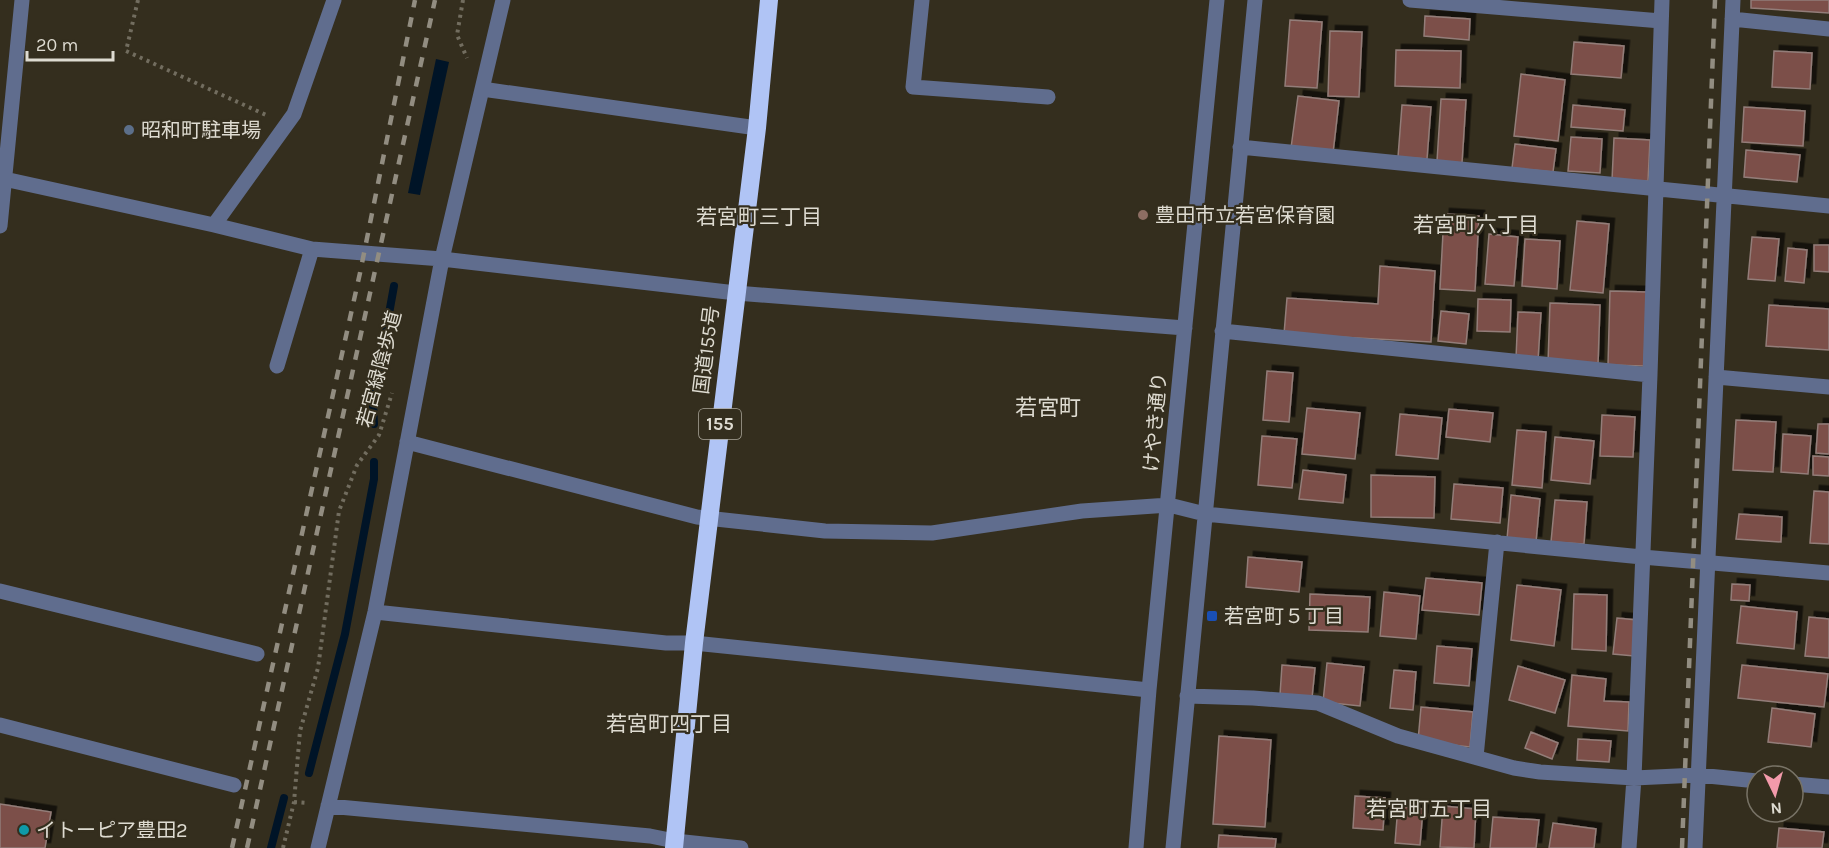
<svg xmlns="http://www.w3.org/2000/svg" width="1829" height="848" font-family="Karla,'Noto Sans JP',sans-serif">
	<defs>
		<filter id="shadow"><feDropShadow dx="5.5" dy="-5.5" stdDeviation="0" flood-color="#0009"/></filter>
	</defs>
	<rect width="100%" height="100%" fill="#342e1e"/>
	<!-- water -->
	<path fill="#001427" d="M436,59L449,62L420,195L408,193Z"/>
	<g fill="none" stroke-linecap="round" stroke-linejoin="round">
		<!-- stream -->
		<path stroke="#001427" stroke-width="8" d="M374,424L373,402L394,286
			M309,773L345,634L374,479V462
			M271,848L284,798"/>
	</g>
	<!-- building -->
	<path fill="#7b4f48" stroke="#937d79" stroke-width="1.5" filter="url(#shadow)" d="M1751,0H1829V13L1751,8Z
		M1425,16L1470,19L1469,40L1424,36Z
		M1290,20L1322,22L1317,88L1285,86Z
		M1330,31L1362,32L1359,97L1328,96Z
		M1574,42L1624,46L1621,78L1571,74Z
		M1396,50L1461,51L1460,88L1395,86Z
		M1774,51L1812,53L1810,89L1772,87Z
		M1521,74L1565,80L1558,141L1514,136Z
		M1298,96L1339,101L1333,153L1291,148Z
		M1441,99L1466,100L1462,163L1437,161Z
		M1402,105L1431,107L1427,159L1398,157Z
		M1573,105L1625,110L1623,131L1571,127Z
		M1744,107L1805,111L1803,146L1742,142Z
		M1571,137L1602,139L1600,173L1568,171Z
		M1614,138L1650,140L1648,181L1612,180Z
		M1515,144L1556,149L1553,172L1512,168Z
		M1746,150L1800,155L1797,182L1744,177Z
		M1444,214L1479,216L1475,291L1440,289Z
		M1577,221L1609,224L1603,293L1570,290Z
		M1489,234L1518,237L1514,286L1485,284Z
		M1752,237L1779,239L1775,281L1748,279Z
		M1525,239L1560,241L1557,289L1522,286Z
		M1814,245H1829V272L1814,271Z
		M1788,248L1807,250L1804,283L1785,281Z
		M1380,266L1435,271L1431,342L1284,334L1287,298L1378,304Z
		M1610,291L1647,292L1644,366L1608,365Z
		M1478,299L1511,300L1510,332L1477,331Z
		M1550,303L1600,305L1598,365L1548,363Z
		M1769,305L1829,309V350L1766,346Z
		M1441,311L1469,314L1466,344L1438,341Z
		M1518,312L1541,313L1538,360L1516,358Z
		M1267,371L1293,373L1289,422L1263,420Z
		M1307,408L1360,413L1355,459L1302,454Z
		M1449,409L1493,413L1490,442L1446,437Z
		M1400,414L1442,418L1438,459L1396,455Z
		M1602,415L1635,417L1633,457L1600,456Z
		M1736,420L1776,422L1773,472L1733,470Z
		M1818,424H1829V454L1816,453Z
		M1517,430L1546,432L1542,488L1512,485Z
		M1783,434L1811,436L1808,474L1781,472Z
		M1262,436L1297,439L1292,488L1258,485Z
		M1555,437L1594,441L1590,484L1551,480Z
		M1813,456L1829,457V476L1813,475Z
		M1303,470L1346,475L1343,503L1299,499Z
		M1371,475L1435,477L1434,518L1371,517Z
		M1454,484L1503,488L1500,523L1451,519Z
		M1814,491L1829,492V544L1810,543Z
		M1511,495L1540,499L1536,542L1507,539Z
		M1555,500L1587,502L1584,544L1551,542Z
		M1739,514L1782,517L1781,542L1736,539Z
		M1248,557L1302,562L1299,592L1246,587Z
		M1426,578L1482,583L1479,615L1422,610Z
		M1732,584L1750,585L1749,601L1731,600Z
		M1517,585L1561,590L1554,646L1511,640Z
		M1384,592L1420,596L1416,639L1380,636Z
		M1310,594L1370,597L1368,632L1309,630Z
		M1574,594L1607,595L1606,651L1572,649Z
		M1741,606L1797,612L1794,649L1737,643Z
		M1809,617L1829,619V658L1805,656Z
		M1617,618L1637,620L1634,656L1613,654Z
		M1437,646L1472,649L1469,686L1434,683Z
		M1327,663L1364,667L1360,706L1323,702Z
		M1282,665L1315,668L1312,698L1280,695Z
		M1742,665L1828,674L1824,707L1738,698Z
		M1518,666L1565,680L1555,713L1509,700Z
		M1394,670L1416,672L1413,710L1390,708Z
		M1572,675L1606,679L1604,701L1629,702L1628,731L1568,726Z
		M1421,707L1473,712L1470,747L1418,741Z
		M1772,708L1815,714L1811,747L1768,742Z
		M1531,732L1558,743L1552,759L1525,748Z
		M1219,736L1271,740L1265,827L1213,824Z
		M1578,739L1611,741L1609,762L1577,760Z
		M1355,796L1385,798L1383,830L1353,828Z
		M0,804L51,812L45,848H0Z
		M1398,806L1423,809L1420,845L1395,843Z
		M1443,806L1476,809L1474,848L1440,847Z
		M1493,817L1539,820L1536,848H1490Z
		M1553,823L1596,829L1594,848H1549Z
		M1779,828L1824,832L1822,848H1777Z
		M1219,835L1276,839L1275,848H1218Z"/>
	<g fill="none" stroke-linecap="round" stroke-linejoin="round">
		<!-- path -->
		<path stroke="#726d5f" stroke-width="4" stroke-dasharray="3 4.5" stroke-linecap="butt" d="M138,0L126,51L266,115
			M463,0L457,35L467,58
			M294,802L308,803
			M283,848L294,802L300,731L318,668L339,511L357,465L379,435L392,393"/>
		<!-- minor -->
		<path stroke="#606d8e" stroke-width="15" d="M922,0L913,87L1048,97
			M1410,0L1661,21
			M1732,19L1829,29
			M482,89L757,128
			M1240,147L1829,206
			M0,178L214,225L312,249L442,259L736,293L1185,328
			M214,225L294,114L334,0
			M0,226L22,0
			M1222,331L1650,375
			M277,366L312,249
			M1716,377L1829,387
			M407,442L697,517L825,531L932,533L1082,511L1169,505L1205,514L1642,557L1829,573
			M0,591L257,654
			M375,612L666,643H694L1149,690
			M1187,696L1253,698L1318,703L1398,736L1514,768L1540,772L1634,778L1698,775L1757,781
			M0,725L234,785
			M1476,757L1497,542
			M1793,784L1829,787
			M328,806L650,836L675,841L741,848
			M318,848L375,612L442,259L503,0
			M1136,848L1149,690L1217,0
			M1173,848L1255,0
			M1629,848L1634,778L1650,375L1662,0
			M1695,848L1733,0"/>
		<!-- highway -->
		<path stroke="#b0c4f5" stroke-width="18" d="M674,848L694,643L757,128L769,0"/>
		<!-- rail -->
		<path stroke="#928d81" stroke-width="4.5" stroke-dasharray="10 10" stroke-linecap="butt" d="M232,848L360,273L415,0
			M247,848L435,0
			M1682,848L1715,0"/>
	</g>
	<!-- markers -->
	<circle fill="#5c6f8a" stroke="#342e1e" stroke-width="2" cx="129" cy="130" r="6"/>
	<circle fill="#8d6e63" stroke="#342e1e" stroke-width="2" cx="1143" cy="215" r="6"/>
	<rect fill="#1a4fb4" stroke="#342e1e" stroke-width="2" x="1206" y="610" width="12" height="12" rx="3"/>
	<circle fill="#0f9aa8" stroke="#342e1e" stroke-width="2" cx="24" cy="830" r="6"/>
	<g text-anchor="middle" stroke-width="4.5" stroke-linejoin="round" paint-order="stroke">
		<!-- shield labels -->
		<rect fill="#342e1e" stroke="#aba79b" stroke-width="1.5" x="699" y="409" width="42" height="30" rx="4.5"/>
		<g font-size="18" font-weight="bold" fill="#dedbd1">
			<text x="720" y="430">155</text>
		</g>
		<!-- poi labels -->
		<g font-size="20" fill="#dedbd1" stroke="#342e1e" text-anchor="start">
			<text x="141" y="137">昭和町駐車場</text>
			<text x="1155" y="222">豊田市立若宮保育園</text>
			<text x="1224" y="623">若宮町５丁目</text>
			<text x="36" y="837">イトーピア豊田2</text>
		</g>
		<!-- street labels -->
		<g font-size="20" fill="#dedbd1" stroke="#342e1e">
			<text transform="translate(706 350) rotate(-83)" y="7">国道155号</text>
			<text transform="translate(379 369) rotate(-75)" y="7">若宮緑陰歩道</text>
			<text transform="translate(1155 422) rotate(-85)" y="7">けやき通り</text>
		</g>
		<!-- neighbourhood labels -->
		<g font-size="21" fill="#dedbd1" stroke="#342e1e">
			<text x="759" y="224">若宮町三丁目</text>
			<text x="1476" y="232">若宮町六丁目</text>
			<text x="669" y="731">若宮町四丁目</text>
			<text x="1429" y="816">若宮町五丁目</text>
		</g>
		<!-- quarter labels -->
		<g font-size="22" fill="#dedbd1" stroke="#342e1e">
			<text x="1048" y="415">若宮町</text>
		</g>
	</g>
	<!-- north arrow -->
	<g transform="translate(1775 794) rotate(175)"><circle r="28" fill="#342e1e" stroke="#787366" stroke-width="1.5"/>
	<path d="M0-4.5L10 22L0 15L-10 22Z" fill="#f39aab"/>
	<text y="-9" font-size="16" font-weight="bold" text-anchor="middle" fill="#dedbd1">N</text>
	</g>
	<!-- scale -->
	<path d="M27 51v9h86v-9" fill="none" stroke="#dedbd1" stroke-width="3"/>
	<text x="36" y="51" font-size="18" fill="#dedbd1" stroke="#342e1e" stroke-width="4.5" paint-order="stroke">20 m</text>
</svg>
